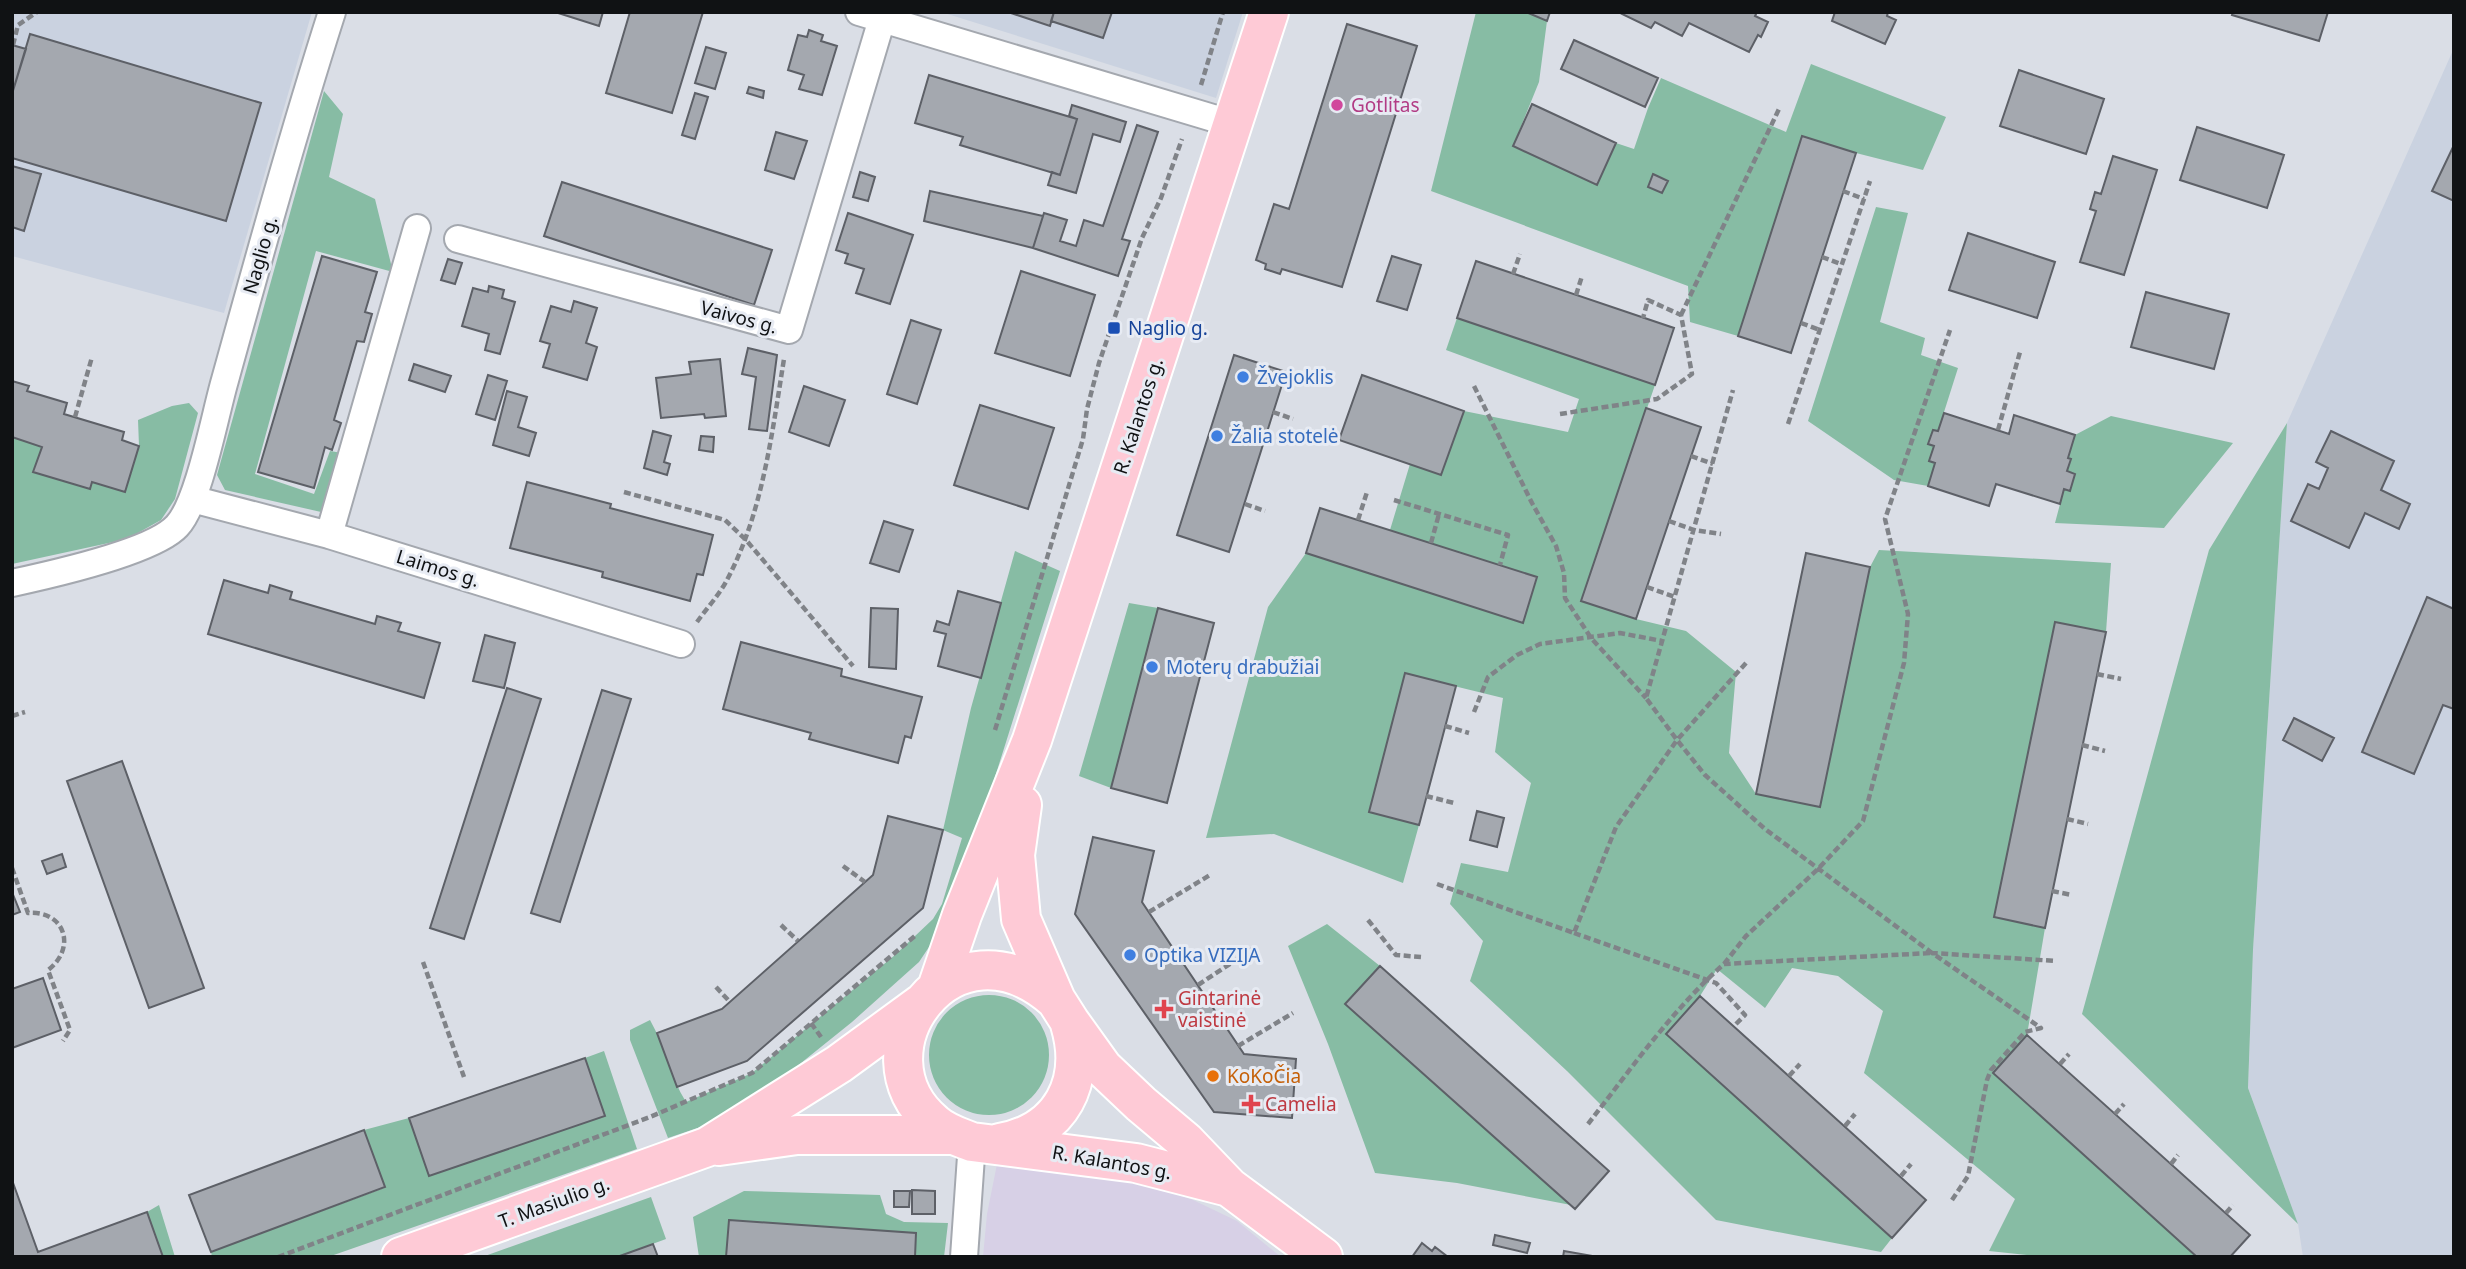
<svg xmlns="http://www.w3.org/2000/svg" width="2466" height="1269" font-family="'Noto Sans',sans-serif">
	<rect width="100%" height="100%" fill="#dadee6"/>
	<!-- commercial -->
	<path fill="#d7d0e6" d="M997,1164L1147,1184L1193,1200L1237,1221L1281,1257H983L987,1214Z"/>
	<!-- built -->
	<path fill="#cad2e0" d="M12,12H312L224,313L12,256Z
		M941,12H1243L1216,98Z
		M2454,48V1257H2303L2298,1224L2248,1088L2253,950L2287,423Z"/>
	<!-- green -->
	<path fill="#87bca4" d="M1476,12H1526L1547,21L1539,82L1513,146L1597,185L1616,143L1634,149L1648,108L1661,78L1786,132L1811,64L1946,117L1923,170L1856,153L1802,136L1738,336L1690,322L1688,286L1431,191Z
		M324,91L343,114L329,177L375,199L393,272L316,251L255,474L314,494L330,451L342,453L321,512L225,490L217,475Z
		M1876,207L1908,213L1880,322L1925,338L1921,355L1958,368L1938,431L1933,430L1928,444L1934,446L1929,461L1935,463L1928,486L1894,480L1808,421Z
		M1457,318L1655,385L1581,600L1636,619L1686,631L1736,672L1729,753L1756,794L1820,807L1870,567L1879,550L2111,563L2106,632L2055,622L1994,917L2045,928L2027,1035L1993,1073L2197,1257H2045L1989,1251L2015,1199L1864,1073L1883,1011L1838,976L1792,968L1765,1008L1717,969L1700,996L1666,1034L1892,1238L1881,1252L1716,1220L1567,1071L1470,981L1483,941L1450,904L1461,863L1508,872L1531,783L1495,752L1503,698L1405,674L1369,811L1419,825L1403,883L1274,834L1206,838L1268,607L1306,553L1523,622L1537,577L1390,530L1410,464L1441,475L1464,411L1568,432L1579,399L1446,350Z
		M189,403L198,413L175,499L161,520L127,539L12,564V437L42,447L34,472L89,489L92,482L125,492L139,446L138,420L172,406Z
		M2111,416L2233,443L2164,528L2055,523L2064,489L2075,474L2067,471L2071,460L2068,458L2075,435Z
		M2287,423L2253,950L2248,1088L2298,1224L2082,1014L2209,550Z
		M1015,551L1060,571L959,891L941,929L919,962L852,1022L765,1092L718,1121L668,1138L630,1040V1030L650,1020C665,1046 670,1077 686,1102L752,1073L895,955L933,919L942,904L962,838L943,830L971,708Z
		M1129,603L1158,608L1111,788L1079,776Z
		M1327,924L1380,966L1346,1004L1571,1205L1457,1183L1375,1173L1328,1044L1288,946Z
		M929 1055a60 60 0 1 1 120 0a60 60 0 1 1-120 0Z
		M604,1051L637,1149L328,1257H212L211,1252L384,1188L364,1130L409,1118L429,1176L605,1116L585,1058Z
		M744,1191L880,1195L886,1214L904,1222L948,1223L944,1257H915L916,1233L729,1220L726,1257H699L693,1217Z
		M651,1197L666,1239L617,1257H482Z
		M159,1205L175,1257H163L147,1212Z"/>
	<!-- building -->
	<path fill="#a4a8af" stroke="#5d6067" stroke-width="2" d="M555,12H603L599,26Z
		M630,12H703L672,113L606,93Z
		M1008,12H1054L1050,26Z
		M1054,12H1112L1103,38L1051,21Z
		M1526,12H1550L1547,21Z
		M1624,12H1757L1755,16L1768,22L1761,37L1758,35L1749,52L1689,23L1682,36L1655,22L1651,28L1622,14Z
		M1835,12H1888L1887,16L1896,20L1885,44L1832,21Z
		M2233,12H2328L2319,41L2232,15Z
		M1347,24L1417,46L1342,287L1282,269L1280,274L1265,269L1266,264L1256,260L1274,204L1289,209Z
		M809,30L823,35L821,41L837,46L822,95L799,89L804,75L788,70L798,35L807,37Z
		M30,34L261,103L226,221L12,158V94Z
		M1574,40L1658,78L1645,107L1561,69Z
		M12,45L26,49L12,94Z
		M706,47L726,53L715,89L695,83Z
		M2019,70L2104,99L2086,154L2000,126Z
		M929,75L1077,119L1060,175L960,145L963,137L915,123Z
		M749,87L764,91L763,98L747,93Z
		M695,93L708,97L695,139L682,135Z
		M1532,104L1616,143L1597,185L1513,146Z
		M1072,105L1126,122L1120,142L1093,134L1076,193L1048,185L1052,172L1060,175L1077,119L1069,116Z
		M1137,125L1158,132L1122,239L1130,241L1118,276L1033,248L1044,213L1067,220L1060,241L1076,246L1084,220L1103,226Z
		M2197,127L2284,155L2267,208L2180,180Z
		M776,132L807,141L794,179L765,170Z
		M1802,136L1856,153L1791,353L1738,336Z
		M2454,145V201L2432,191Z
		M2113,156L2157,170L2124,275L2080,262L2096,211L2090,209L2095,192L2101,194Z
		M12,166L41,174L24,231L12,227Z
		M860,172L875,177L868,201L853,197Z
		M1653,174L1668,181L1662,193L1648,187Z
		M562,182L772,250L754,305L544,236Z
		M930,191L1043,216L1033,248L924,221Z
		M848,213L913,235L890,304L856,293L864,269L845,263L848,254L836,250Z
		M1968,233L2055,262L2037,318L1949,290Z
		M322,256L377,272L365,312L372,314L364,342L357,341L334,420L341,423L332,450L325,447L314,488L258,472Z
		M1392,256L1421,265L1407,310L1377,301Z
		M448,259L462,263L455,284L441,280Z
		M1476,261L1674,328L1655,385L1457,318Z
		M1021,271L1095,295L1070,376L995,353Z
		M489,286L504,290L502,298L515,302L500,354L485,350L489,334L462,326L473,288L488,292Z
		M2146,292L2229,314L2214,369L2131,347Z
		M574,301L597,308L586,343L597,347L587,380L543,367L550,344L540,341L551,306L571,312Z
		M911,320L941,330L917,404L887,394Z
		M748,348L777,355L767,431L749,429L756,377L742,374Z
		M1234,355L1286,372L1229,552L1177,535Z
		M720,359L726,416L705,418L704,414L661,418L656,378L691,374L689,362Z
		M414,364L451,376L445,392L409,380Z
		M488,375L507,381L495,420L476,414Z
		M1362,375L1464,411L1441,475L1339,440Z
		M12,381L29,386L27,391L67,403L64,414L124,432L122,440L139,446L125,492L92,482L90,489L33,472L42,447L12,437Z
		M804,386L845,400L829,446L789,432Z
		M507,391L527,397L518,427L536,433L529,456L493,445Z
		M980,405L1054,428L1028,509L954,485Z
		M1646,408L1701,427L1636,619L1581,601Z
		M1944,413L2009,434L2014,415L2075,435L2068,458L2071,459L2067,471L2075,474L2070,491L2064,489L2060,504L1996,484L1989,506L1928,486L1935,463L1929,461L1934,446L1928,444L1933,430L1938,431Z
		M653,431L671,436L664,462L670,464L667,475L644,468Z
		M2331,431L2394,461L2381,490L2410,504L2399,529L2365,513L2349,548L2291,521L2308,484L2319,489L2328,468L2316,462Z
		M701,436L714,437L713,452L699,450Z
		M527,482L611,504L610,508L713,535L703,575L697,574L690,601L602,577L603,572L510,548Z
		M1320,508L1537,577L1523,623L1306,553Z
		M884,521L913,530L899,572L870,563Z
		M1806,553L1870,567L1820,807L1756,794Z
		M224,580L268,593L270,585L292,592L290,599L375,624L377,616L401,623L398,631L440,643L424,698L208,634Z
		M958,591L1001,603L981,678L938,666L946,634L934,631L937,621L949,625Z
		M2427,597L2454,609V709L2443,705L2414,774L2362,752Z
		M871,608L898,609L896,669L869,667Z
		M1158,608L1214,623L1167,803L1111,788Z
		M2055,622L2106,632L2045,928L1994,917Z
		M485,635L515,643L504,688L473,681Z
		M741,642L842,669L841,676L922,697L911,738L905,736L898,763L809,739L811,733L723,709Z
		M1405,673L1456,686L1419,825L1369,812Z
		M507,688L541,699L464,939L430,928Z
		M602,690L631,699L560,922L531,913Z
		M2294,718L2334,738L2322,761L2283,740Z
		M122,761L204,988L149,1008L67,781Z
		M1477,811L1504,818L1497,847L1470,840Z
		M888,816L943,830L923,908L747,1061L677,1087L657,1033L722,1009L873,875Z
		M1093,837L1154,851L1142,902L1244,1054L1296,1059L1292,1118L1214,1112L1075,914Z
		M62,854L66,867L47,874L42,861Z
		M12,892L20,912L12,915Z
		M1380,966L1609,1171L1575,1209L1345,1004Z
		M43,978L61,1030L12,1048V989Z
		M1700,996L1926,1200L1892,1238L1666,1034Z
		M2027,1035L2250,1235L2230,1257H2197L1993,1073Z
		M585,1058L605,1116L429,1176L409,1118Z
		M364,1130L385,1187L211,1252L189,1195Z
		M12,1180L38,1252L147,1212L163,1257H12Z
		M912,1190L935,1191V1214H912Z
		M894,1191H910L909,1207H894Z
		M729,1220L916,1233L915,1257H726Z
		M1495,1235L1530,1243L1527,1253L1493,1245Z
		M1422,1243L1432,1251L1435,1247L1448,1257H1412Z
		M653,1244L658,1257H617Z
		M1564,1251L1598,1257H1563Z"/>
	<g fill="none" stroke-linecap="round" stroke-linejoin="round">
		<defs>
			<path id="minor" d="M859,12L1233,124
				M458,239L789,330L882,19
				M192,499L329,535L681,644
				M329,535L417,228
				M12,583C49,575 153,552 177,526C199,503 215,414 225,380C259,257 293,134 332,12
				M964,1257L972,1142"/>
			<path id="primary" d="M1022,805L1015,855L1021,919L1056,1000L1070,1022L1103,1068L1141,1104L1185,1141L1229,1187L1323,1257
				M937,988L962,915L1032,740L1269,12
				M1056,1000C953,908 850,1053 934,1123C945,1133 959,1137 972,1142L1136,1163L1229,1187
				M1000,1143C1062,1132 1087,1081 1070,1024
				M719,1146L797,1135H952
				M401,1257L707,1147L839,1064L921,1004"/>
		</defs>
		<!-- minor casing -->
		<use href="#minor" stroke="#a4a8af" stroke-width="30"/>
		<!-- primary casing -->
		<use href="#primary" stroke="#fff" stroke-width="42"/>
		<!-- path -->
		<path stroke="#808388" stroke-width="4.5" stroke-dasharray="7 3.5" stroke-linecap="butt" d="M13,45L18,25L37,12
			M1201,85L1223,12
			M1843,191L1864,199
			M1822,257L1841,264
			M1513,274L1520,254
			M1576,295L1582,276
			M1681,315L1779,109
			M1801,323L1820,330
			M1474,386L1532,503L1556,546L1564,573L1565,598L1591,638L1646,698
			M1273,412L1293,419
			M1560,414L1657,399L1692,374L1681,315L1648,300L1643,318
			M75,417L92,357
			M1788,424L1870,181
			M1998,430L2020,352
			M1691,456L1713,464
			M624,492L725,520L746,540L853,666
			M1394,500L1508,535L1500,565
			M1245,504L1265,511
			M1358,520L1367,492
			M1669,521L1694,530L1721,534
			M1431,543L1439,514
			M1647,587L1675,597
			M697,622C707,608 720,594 728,578C763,511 772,433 784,359
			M1746,663L1677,740L1705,775L1765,829L1932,953
			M2097,674L2121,679
			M1474,712L1488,677L1517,655L1540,644L1620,633L1662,641
			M12,716L25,712
			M1445,726L1469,733
			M995,730L1083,439L1087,409L1099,363L1142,238L1161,198L1182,139
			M2082,745L2105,751
			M1426,796L1454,803
			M2067,819L2088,824
			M843,866L865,882
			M12,868L28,913C65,910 77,948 48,970L70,1030L63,1041
			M1437,884L1574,933L1616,827L1677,740L1646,698L1733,390
			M2052,891L2072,895
			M1149,912L1210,875
			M1368,920L1396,955L1421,957
			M781,925L798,941
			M1574,933L1716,983L1745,1015L1734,1026
			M423,962L464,1077
			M1724,964L1746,936L1818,869L1863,821L1904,663L1908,614L1885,519L1950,330
			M1198,985L1254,948
			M716,987L730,1002
			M811,1023L821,1037
			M1238,1046L1293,1013
			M2060,1064L2069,1054
			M1789,1076L1800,1064
			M2115,1114L2124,1104
			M1588,1124C1631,1069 1672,1010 1724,964L1931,953
			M1845,1126L1855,1114
			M2171,1164L2178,1155
			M1901,1176L1911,1164
			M1952,1200L1968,1176L1987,1080L1991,1070L2025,1032L2041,1028L1932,953L2056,961
			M2226,1213L2233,1205
			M278,1257L650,1117L752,1073L916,935"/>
		<!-- minor -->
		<use href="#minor" stroke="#fff" stroke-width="26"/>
		<!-- primary -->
		<use href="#primary" stroke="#fecad6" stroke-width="38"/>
	</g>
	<!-- markers -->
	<circle fill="#d1479c" stroke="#e7ebf3" stroke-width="2.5" cx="1337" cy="105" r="7"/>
	<rect fill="#1a4fb4" stroke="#e7ebf3" stroke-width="2.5" x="1107" y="321" width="14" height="14" rx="3.5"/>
	<g fill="#3f7fe0" stroke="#e7ebf3" stroke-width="2.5">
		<circle cx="1243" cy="377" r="7"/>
		<circle cx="1217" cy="436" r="7"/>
		<circle cx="1152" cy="667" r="7"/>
		<circle cx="1130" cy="955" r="7"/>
	</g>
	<g fill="#e0444e" stroke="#e7ebf3" stroke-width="2.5">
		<path d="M1160.5 998.5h7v7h7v7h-7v7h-7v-7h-7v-7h7z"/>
		<path d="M1247.5 1093.5h7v7h7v7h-7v7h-7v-7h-7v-7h7z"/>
	</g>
	<circle fill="#e8710a" stroke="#e7ebf3" stroke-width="2.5" cx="1213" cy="1076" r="7"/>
	<g text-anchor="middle" stroke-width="6" stroke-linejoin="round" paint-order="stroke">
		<!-- hotel labels -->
		<g font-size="19" fill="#b23c85" stroke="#e7ebf3" text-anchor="start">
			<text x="1351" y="112">Gotlitas</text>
		</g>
		<!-- street labels -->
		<g font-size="19" fill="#101214" stroke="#e7ebf3">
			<text transform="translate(260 255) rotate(-74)" y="7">Naglio g.</text>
			<text transform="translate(739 317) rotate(15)" y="7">Vaivos g.</text>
			<text transform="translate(1138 416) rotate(-72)" y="7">R. Kalantos g.</text>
			<text transform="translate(438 568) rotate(17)" y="7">Laimos g.</text>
			<text transform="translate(1112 1162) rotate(10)" y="7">R. Kalantos g.</text>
			<text transform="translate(554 1202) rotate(-20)" y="7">T. Masiulio g.</text>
		</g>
		<!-- transit labels -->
		<g font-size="19" fill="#164399" stroke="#e7ebf3" text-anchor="start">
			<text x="1128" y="335">Naglio g.</text>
		</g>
		<!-- shop labels -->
		<g font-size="19" fill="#366cbe" stroke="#e7ebf3" text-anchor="start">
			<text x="1257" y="384">Žvejoklis</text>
			<text x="1231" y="443">Žalia stotelė</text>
			<text x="1166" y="674">Moterų drabužiai</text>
			<text x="1144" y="962">Optika VIZIJA</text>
		</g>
		<!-- health labels -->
		<g font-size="19" fill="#be3a42" stroke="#e7ebf3" text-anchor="start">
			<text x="1178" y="1005">Gintarinė<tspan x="1178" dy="22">vaistinė</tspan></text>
			<text x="1265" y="1111">Camelia</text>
		</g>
		<!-- food labels -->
		<g font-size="19" fill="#c56008" stroke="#e7ebf3" text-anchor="start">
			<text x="1227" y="1083">KoKoČia</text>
		</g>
	</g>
	<!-- border -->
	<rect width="2466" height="1269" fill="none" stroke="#101214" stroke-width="28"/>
</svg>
